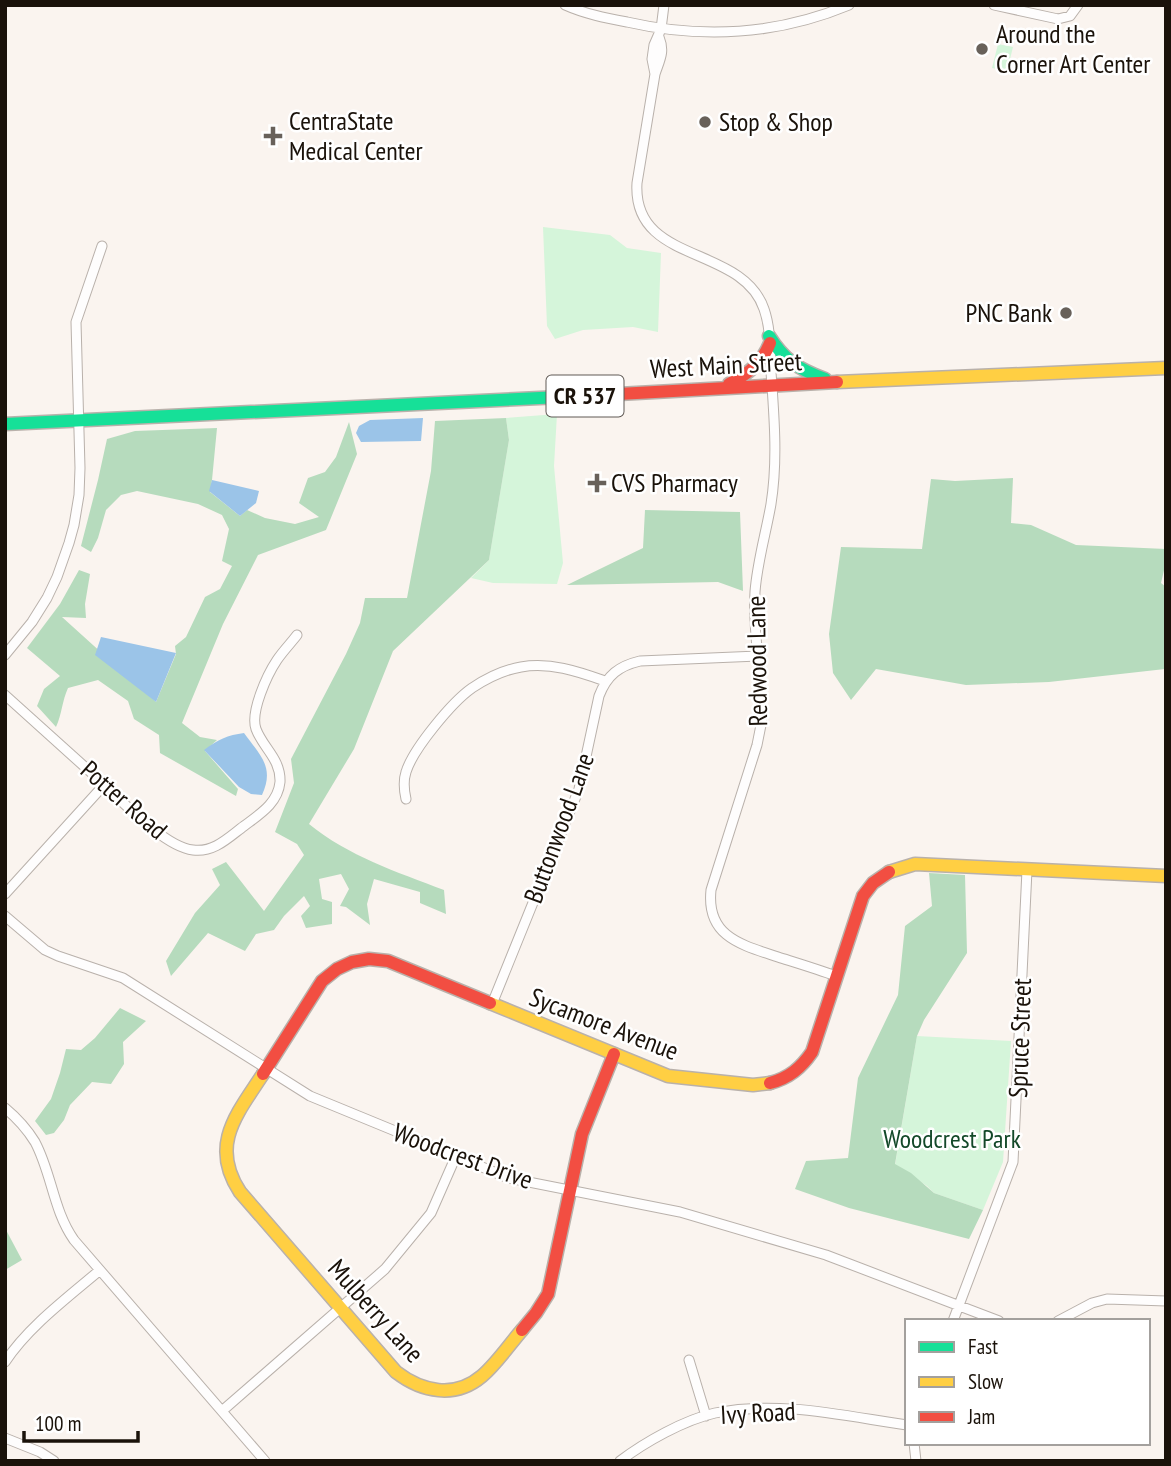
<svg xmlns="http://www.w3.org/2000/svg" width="1171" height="1466" font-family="'PT Sans Narrow',sans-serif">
	<rect width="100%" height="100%" fill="#faf4ef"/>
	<!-- green -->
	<path fill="#d5f5da" d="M998,44L1013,47L1007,71L992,68Z
		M543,227L610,235L627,248L661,253L658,332L633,327L583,330L555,339L547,326Z
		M557,414L554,466L563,563L557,584L493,583L471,578L489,560L509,440L506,418Z
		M917,1036L1011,1041L1003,1162L983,1210L934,1193L927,1186L895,1165Z"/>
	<!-- forest -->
	<path fill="#b6dbbd" d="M506,418L509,440L489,560L393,651L354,749L309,824C348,856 397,872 444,890L446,914L420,903V892L374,879L367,904L370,925L346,907L340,906L349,889L341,874L319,879L322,899L332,902V924L306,928L301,916L310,906L304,896L284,916L274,930L256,934L245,951L208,933L171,976L166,961L195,913L220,885L212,869L226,862L264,911L304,855L297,844L275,832L294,783L291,759L346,654L360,623L365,598H407L431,471L435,421Z
		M349,422L357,454L326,530L258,555L223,624L182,723L200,737L217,740L205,751L238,789L236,796L160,753L159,735L134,719L128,701L98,680L68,688C62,701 62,714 56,727L37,706L44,689L60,676L27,648L60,604L79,570L90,574L85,604L86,618L62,617L156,702L176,654L175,646L186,637L205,597L220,589L232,566L222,561L229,529L222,515L198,504L137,491L121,495L106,510L98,538L91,552L81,546L98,480L107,439L135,431L217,428L212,480L210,492L240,516L247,510L265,518L295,524L319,517L299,503L308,478L325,472L336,457Z
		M1013,478L1011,523L1031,525L1076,545L1166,549V562L1161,583L1166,587L1165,669L1049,682L966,685L876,669L851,700L833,673L829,634L841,547L922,549L931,479L955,481Z
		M645,510L740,512L743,591L718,582L567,585L643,548Z
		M929,873L965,875L967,953L924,1020L917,1036L895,1164L911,1173L934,1193L983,1210L969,1239L849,1208L795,1189L806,1161L848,1158L858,1078L898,995L905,926L932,906Z
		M120,1008L146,1021L123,1042L124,1064L111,1084L92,1082L70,1105L64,1120L54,1133L46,1135L35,1121L51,1099L60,1073L66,1049L81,1050L95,1038Z
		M5,1228L22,1260L5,1270Z"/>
	<!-- water -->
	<path fill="#9bc4e8" d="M423,418L421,441L361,442L356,433L359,426L370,420Z
		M212,480L259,491L256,503L240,516L209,491Z
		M101,637L176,653L156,702L95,655Z
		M244,733C260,755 275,767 262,795L251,794L239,787L204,750C217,740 228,735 244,733Z"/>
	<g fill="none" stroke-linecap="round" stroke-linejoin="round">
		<defs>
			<path id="street" d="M565,5C585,14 606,18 627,22C702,39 777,35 849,5
				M994,5L1058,19L1070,16L1078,5
				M659,37C665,52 660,59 655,74L637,183C632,265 742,244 764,309C771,329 770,351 771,372C774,415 778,460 771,504C766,533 757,563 755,592C752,636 764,681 761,725L757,745L711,890C706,937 742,945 778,957C797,963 817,969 836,976
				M655,74L652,59L654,45L661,29L664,5
				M5,655L32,622L47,598L57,577L69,543L74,525L79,495L80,468L76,322L102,246
				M5,695C36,723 66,750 96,777C119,798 164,847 193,850C214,853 229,837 244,826C260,814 278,803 280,782C281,759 263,748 256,729C250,712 267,675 277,660C283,651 291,643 297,635
				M406,799C404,790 403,781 406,772C413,749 452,702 472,688C487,678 503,670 521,667C550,662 577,671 605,681
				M5,894L104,785
				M5,916L45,950L58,956L123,978L310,1096L456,1156L508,1178L680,1212L826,1255L999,1321
				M492,1004L579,789L599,696C607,675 619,666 640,661L758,656
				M5,1108C17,1118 27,1129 35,1142C52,1174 53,1210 74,1240L265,1461
				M953,1321L1013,1162L1027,870
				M1058,1321L1092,1303L1107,1299L1166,1301
				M689,1360L706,1416
				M5,1362C28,1327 67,1298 100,1270
				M222,1411L385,1269L431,1213L456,1156
				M5,1438L40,1452L54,1461
				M914,1443L916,1461
				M620,1461C645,1442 684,1420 715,1413C778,1400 844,1416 907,1425"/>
			<path id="fast" d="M769,336C784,360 798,369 825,379
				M5,424L582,396"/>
			<path id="slow" d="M837,382L1166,368
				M889,872L915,864L1166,876
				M490,1003L668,1076L753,1085L770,1083
				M263,1074C237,1114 209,1145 240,1192L396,1372C422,1392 455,1399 482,1376C497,1363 509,1345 522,1330"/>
			<path id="jam" d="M729,384C748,374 762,363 770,343
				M582,396L837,382
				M263,1074L322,981L337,969L352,962L369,959L388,961L490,1003
				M770,1083C789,1078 801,1068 812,1052L863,896L873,883L889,872
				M522,1330L536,1313L548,1294L582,1134L614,1054"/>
		</defs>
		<!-- street casing -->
		<use href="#street" stroke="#b9b1ab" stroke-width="11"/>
		<!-- fast casing -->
		<use href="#fast" stroke="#b9b1ab" stroke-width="15"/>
		<!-- slow casing -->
		<use href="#slow" stroke="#b9b1ab" stroke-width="15"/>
		<!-- jam casing -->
		<use href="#jam" stroke="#b9b1ab" stroke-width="15"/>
		<!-- street -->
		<use href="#street" stroke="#fefdfd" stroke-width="9"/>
		<!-- fast -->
		<use href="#fast" stroke="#16e098" stroke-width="12"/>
		<!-- slow -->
		<use href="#slow" stroke="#ffcf43" stroke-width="12"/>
		<!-- jam -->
		<use href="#jam" stroke="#f24e42" stroke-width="12"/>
	</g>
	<!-- markers -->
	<g fill="#68615a" stroke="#fff" stroke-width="2.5">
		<circle cx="982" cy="49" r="7"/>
		<circle cx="705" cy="122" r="7"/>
		<path d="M269.5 125.5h7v7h7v7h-7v7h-7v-7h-7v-7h7z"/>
		<circle cx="1066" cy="313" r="7"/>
		<path d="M593.5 472.5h7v7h7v7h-7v7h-7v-7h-7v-7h7z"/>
	</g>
	<g text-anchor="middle" stroke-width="5" stroke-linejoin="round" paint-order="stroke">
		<!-- shield labels -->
		<rect fill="#fff" stroke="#5f5954" stroke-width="2" x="546.5" y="375.5" width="77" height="41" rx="5"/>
		<g font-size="24" font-weight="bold" fill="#1a120a">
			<text x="585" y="404">CR 537</text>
		</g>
		<!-- poi labels -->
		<g font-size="26" fill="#1a120a" stroke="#fff" text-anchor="start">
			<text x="996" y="43">Around the<tspan x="996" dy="30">Corner Art Center</tspan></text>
			<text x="289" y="130">CentraState<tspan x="289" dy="30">Medical Center</tspan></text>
			<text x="719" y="131">Stop &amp; Shop</text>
			<text x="1052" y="322" text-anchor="end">PNC Bank</text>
			<text x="611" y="492">CVS Pharmacy</text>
		</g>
		<!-- street labels -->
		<g font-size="26" fill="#1a120a" stroke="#fff">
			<text transform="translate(726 365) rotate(-3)" y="9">West Main Street</text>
			<text transform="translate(757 661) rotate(-91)" y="9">Redwood Lane</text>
			<text transform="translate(124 800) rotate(41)" y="9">Potter Road</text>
			<text transform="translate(559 828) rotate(-70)" y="9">Buttonwood Lane</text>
			<text transform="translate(604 1024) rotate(21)" y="9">Sycamore Avenue</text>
			<text transform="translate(1020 1038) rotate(-88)" y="9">Spruce Street</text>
			<text transform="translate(463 1156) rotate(20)" y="9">Woodcrest Drive</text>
			<text transform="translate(376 1311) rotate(48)" y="9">Mulberry Lane</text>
			<text transform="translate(758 1413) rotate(-3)" y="9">Ivy Road</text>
		</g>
		<!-- park labels -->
		<g font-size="26" fill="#134929" stroke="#fff">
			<text x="952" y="1148">Woodcrest Park</text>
		</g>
	</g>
	<!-- border -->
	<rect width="1171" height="1466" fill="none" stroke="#1a120a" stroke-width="14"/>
	<!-- legend -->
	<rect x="905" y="1319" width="245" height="126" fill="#ffffff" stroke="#a3a09d" stroke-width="2"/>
	<rect x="919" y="1342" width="35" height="10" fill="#16e098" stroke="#a3a09d" stroke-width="2"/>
	<text x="968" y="1354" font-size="21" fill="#1a120a">Fast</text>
	<rect x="919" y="1377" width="35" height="10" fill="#ffcf43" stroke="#a3a09d" stroke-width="2"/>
	<text x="968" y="1389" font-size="21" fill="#1a120a">Slow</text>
	<rect x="919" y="1412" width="35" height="10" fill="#f24e42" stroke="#a3a09d" stroke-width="2"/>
	<text x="968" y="1424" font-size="21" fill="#1a120a">Jam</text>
	<!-- scale -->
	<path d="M24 1431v10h114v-10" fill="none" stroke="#1a120a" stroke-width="3.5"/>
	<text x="35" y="1431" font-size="21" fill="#1a120a" stroke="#ffffff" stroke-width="5" paint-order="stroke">100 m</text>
</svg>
